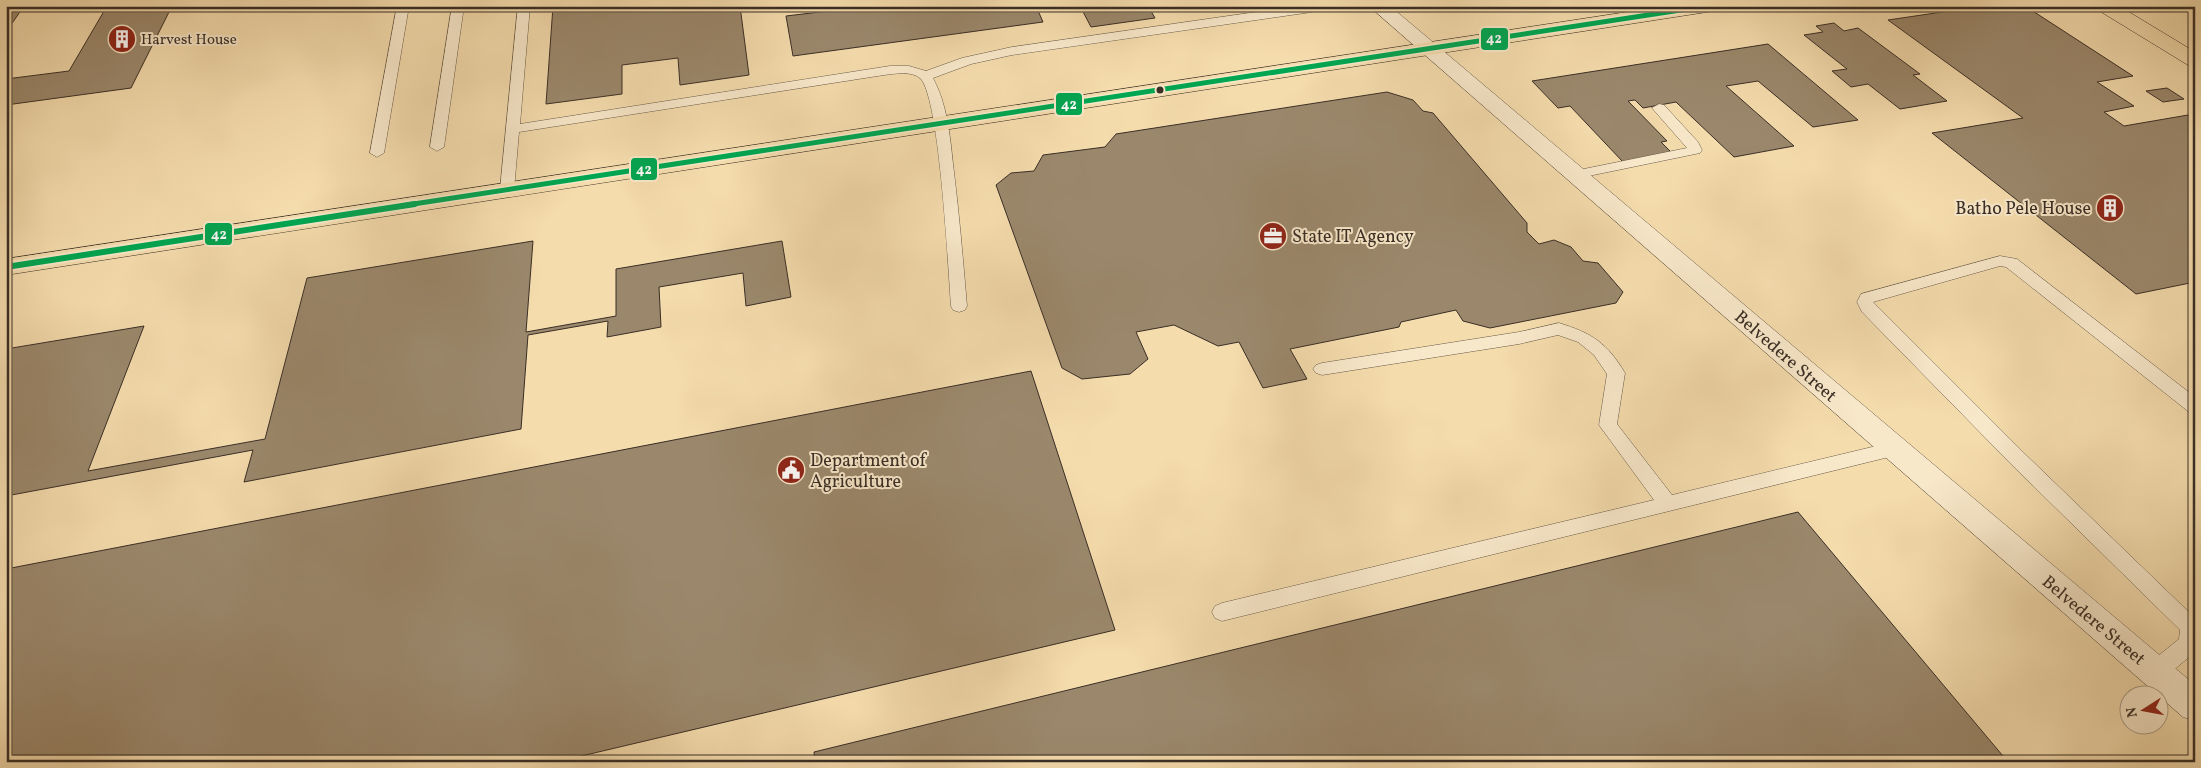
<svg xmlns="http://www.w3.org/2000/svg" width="2201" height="768" font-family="Vollkorn,serif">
	<rect width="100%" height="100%" fill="#f5dcad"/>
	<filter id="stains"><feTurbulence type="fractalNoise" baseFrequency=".004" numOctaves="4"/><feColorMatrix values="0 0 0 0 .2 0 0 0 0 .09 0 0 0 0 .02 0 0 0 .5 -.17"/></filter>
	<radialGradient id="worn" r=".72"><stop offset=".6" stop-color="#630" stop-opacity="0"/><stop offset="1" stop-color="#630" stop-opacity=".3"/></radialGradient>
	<!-- building -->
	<path fill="#9b886c" stroke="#392e26" d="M6,6H24L6,32Z
		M107,6H172L131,88L6,105V79L69,71Z
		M553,6H740L749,75L680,85L678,58L622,65V94L546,104Z
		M827,6H1036L1043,22L793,56L786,16L828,11Z
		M1080,6H1148L1155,18L1091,27Z
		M1983,6H2025L2133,76L2097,82L2134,106L2104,112L2124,126L2188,115L2195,119V282L2136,294L1932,133L2023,118L1888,20Z
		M1834,23L1844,31L1858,28L1920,74L1913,75L1947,101L1900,109L1868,84L1851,87L1832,71L1847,69L1804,35L1823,32L1816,26Z
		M1768,44L1858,120L1813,127L1758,81L1726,86L1794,146L1734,157L1676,102L1643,108L1635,100L1628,101L1667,141L1661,142L1673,154L1623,162L1570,106L1558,108L1532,81Z
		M2167,88L2184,99L2163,102L2146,91Z
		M1387,92L1413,100L1423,111L1433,113L1527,223V232L1539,244L1554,240L1571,247L1583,261L1598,263L1623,292L1616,303L1490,328L1463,321L1456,310L1401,322L1399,327L1290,349L1307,379L1263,388L1239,342L1218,346L1174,325L1136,332L1148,359L1130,374L1082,379L1062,368L996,185L1011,173L1034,171L1043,155L1105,147L1116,134Z
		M533,241L526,332L616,316V269L782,241L791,297L746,306L743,273L659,287L661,327L607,337L608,321L528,335L521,429L244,482L253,450L6,496V349L144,326L88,471L265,439L307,278Z
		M1031,371L1115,630L556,762H6V569Z
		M1798,512L2008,762H815L814,752Z"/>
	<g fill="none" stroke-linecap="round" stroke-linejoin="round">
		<defs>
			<path id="lane" d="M397,6H409L384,153L377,157L370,153Z
				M452,6H464L444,147L437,151L430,147Z
				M518,6H530L520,124L890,66H909L926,71L962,58L1012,47L1298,6H1317L1318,8L1312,12L1012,55L971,64L933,78C947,104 950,135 953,164C959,211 963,259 967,306L965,310L959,312L953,310L951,306C948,268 940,102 921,79C912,70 894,74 884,75L519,132L514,190L512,193H502L500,190Z
				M1659,104L1664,105L1698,142L1702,150L1700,153L1574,179L1569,178L1567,175L1569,172L1687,148L1652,108Z
				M2000,256L2017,259L2195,397V413L2189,412L2006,267L2000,266L1873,302L2025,454L2195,618V652L2163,679L2155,681L2147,679L2144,672L2147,665L2179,639L2180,630L2011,464L1862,312L1857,302L1861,294Z
				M1559,323C1592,333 1607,343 1625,373L1617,424L1672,495L1893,442L1900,444L1902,449L1900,454L1893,456L1222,621L1215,618L1212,612L1215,606L1222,603L1654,500L1599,425L1607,374L1594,355L1578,342L1558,335L1519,344L1322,375L1316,373L1313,369L1316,365L1322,363L1519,332Z"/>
			<path id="street" d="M1369,6H1390L2195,685V721L2183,717Z"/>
			<path id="primary" d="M1667,6H1716L1714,10L1707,12L6,275V259Z
				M2096,6H2119L2195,52V67L2188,65L2098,10Z"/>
		</defs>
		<!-- lane casing -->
		<use href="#lane" stroke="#685a48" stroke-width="1"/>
		<!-- street casing -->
		<use href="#street" stroke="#685a48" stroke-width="1"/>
		<!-- primary casing -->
		<use href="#primary" stroke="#392e26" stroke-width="1"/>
		<!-- lane -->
		<use href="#lane" fill="#f8e8ca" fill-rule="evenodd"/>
		<!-- street -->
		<use href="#street" fill="#f8e8ca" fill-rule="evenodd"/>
		<!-- primary -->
		<use href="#primary" fill="#f5dcad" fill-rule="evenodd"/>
		<defs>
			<path id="bus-1-far1" d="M407,205L1707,6"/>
			<path id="bus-1" d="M6,267L415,204"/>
		</defs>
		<!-- bus-1-far1 casing -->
		<use href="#bus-1-far1" stroke="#f8e8ca" stroke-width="8"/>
		<!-- bus-1 casing -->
		<use href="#bus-1" stroke="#f8e8ca" stroke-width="10"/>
		<!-- bus-1-far1 -->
		<use href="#bus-1-far1" stroke="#00a651" stroke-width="5"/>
		<!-- bus-1 -->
		<use href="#bus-1" stroke="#00a651" stroke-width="6"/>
	</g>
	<!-- icons -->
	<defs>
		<symbol id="building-disc" viewBox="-11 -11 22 22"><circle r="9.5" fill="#8f2418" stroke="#f8e8ca"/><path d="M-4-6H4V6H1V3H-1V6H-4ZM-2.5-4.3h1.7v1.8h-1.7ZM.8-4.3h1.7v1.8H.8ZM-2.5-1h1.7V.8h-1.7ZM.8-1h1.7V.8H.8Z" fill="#fff"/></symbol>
		<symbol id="office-disc" viewBox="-11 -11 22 22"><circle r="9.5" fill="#8f2418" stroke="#f8e8ca"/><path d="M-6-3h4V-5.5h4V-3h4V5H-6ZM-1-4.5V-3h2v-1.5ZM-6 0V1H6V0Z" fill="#fff"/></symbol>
		<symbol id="civic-disc" viewBox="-11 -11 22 22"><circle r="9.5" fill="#8f2418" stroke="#f8e8ca"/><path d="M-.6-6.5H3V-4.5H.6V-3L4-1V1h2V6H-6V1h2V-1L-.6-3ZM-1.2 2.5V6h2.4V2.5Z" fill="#fff"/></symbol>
	</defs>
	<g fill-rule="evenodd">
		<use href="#building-disc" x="106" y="23" width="32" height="32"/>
		<use href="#building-disc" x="2094" y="192" width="32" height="32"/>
		<use href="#office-disc" x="1257" y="220" width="32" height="32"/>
		<use href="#civic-disc" x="775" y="454" width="32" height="32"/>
	</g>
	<!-- markers -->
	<circle fill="#392e26" stroke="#f8e8ca" stroke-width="2" cx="1160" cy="90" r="4.5"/>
	<g text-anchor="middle" stroke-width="4" stroke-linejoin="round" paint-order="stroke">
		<!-- far-poi labels -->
		<g font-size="15" fill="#392e26" stroke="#f8e8ca" text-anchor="start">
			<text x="141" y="44">Harvest House</text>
		</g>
		<!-- poi labels -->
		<g font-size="18" fill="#392e26" stroke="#f8e8ca" text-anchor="start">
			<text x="2091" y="214" text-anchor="end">Batho Pele House</text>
			<text x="1292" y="242">State IT Agency</text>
			<text x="810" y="466">Department of<tspan x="810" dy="21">Agriculture</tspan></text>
		</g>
		<!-- street labels -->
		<g font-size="18" fill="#392e26" stroke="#f8e8ca">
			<text transform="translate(1786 356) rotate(41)" y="6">Belvedere Street</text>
			<text transform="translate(2094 620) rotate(40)" y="6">Belvedere Street</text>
		</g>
	</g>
	<g stroke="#f8e8ca" stroke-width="2">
		<rect x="1480" y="27" width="29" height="24" rx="5" fill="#00a651"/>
		<rect x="1055" y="92" width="28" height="24" rx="5" fill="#00a651"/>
		<rect x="630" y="157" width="28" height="24" rx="5" fill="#00a651"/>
		<rect x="204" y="222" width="29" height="24" rx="5" fill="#00a651"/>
	</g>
	<g font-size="14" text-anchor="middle" font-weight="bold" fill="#fff">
		<text x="1494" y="43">42</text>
		<text x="1069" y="109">42</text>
		<text x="644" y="174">42</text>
		<text x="219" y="239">42</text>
	</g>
	<!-- margin -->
	<rect width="2201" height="768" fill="none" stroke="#f5dcad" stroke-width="25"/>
	<rect x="8" y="8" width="2186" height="753" fill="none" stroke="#392e26" stroke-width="2.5"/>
	<rect x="12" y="12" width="2176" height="743" fill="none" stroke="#392e26"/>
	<!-- north arrow -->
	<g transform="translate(2144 710) rotate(259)"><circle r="24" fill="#f8e8ca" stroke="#ac9e88"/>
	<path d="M0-4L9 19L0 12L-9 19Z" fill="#8f2418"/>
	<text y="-8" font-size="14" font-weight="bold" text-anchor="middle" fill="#392e26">N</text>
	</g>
	<rect width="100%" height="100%" filter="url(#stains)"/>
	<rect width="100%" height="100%" fill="url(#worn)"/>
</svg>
